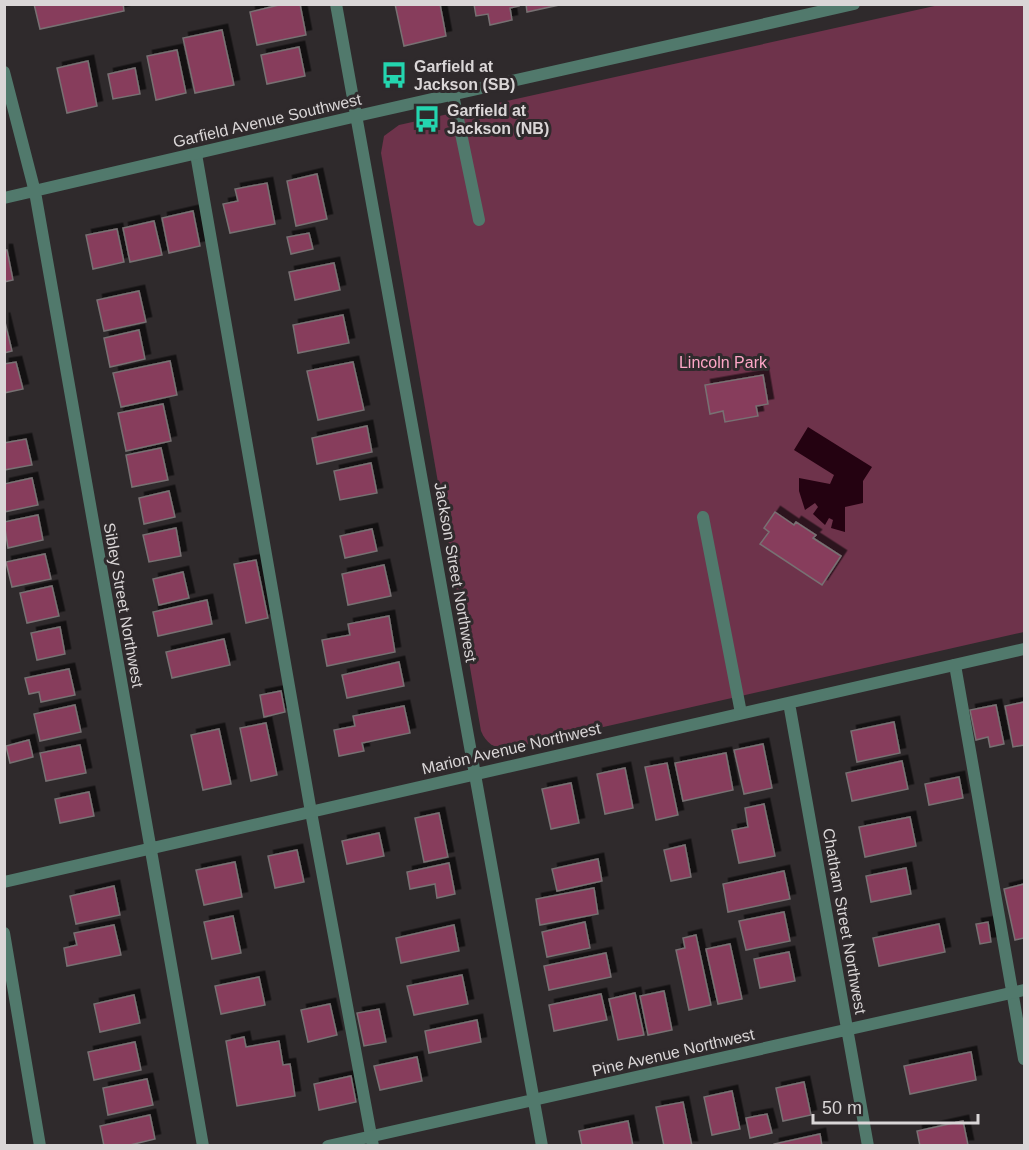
<svg xmlns="http://www.w3.org/2000/svg" width="1029" height="1150" font-family="Arial,sans-serif">
	<defs>
		<filter id="shadow"><feDropShadow dx="5.5" dy="-5.5" stdDeviation="0" flood-color="#0009"/></filter>
	</defs>
	<rect width="100%" height="100%" fill="#2f2a2c"/>
	<!-- green -->
	<path fill="#6e334b" d="M939,5H1024V632L506,749C494,748 486,743 481,731L381,153L384,136L399,125Z"/>
	<!-- water -->
	<path fill="#240211" d="M808,427L872,467L863,481V503L845,507V532L831,528L833,520L829,518L825,525L813,514L818,507L815,503L805,510L799,491V478L830,484L834,475L794,450Z"/>
	<!-- building -->
	<path fill="#873d5c" stroke="#787173" stroke-width="1.5" filter="url(#shadow)" d="M34,4H123L124,11L40,29Z
		M283,4H300L306,35L257,45L250,12Z
		M395,4H440L446,36L404,46Z
		M474,4H518L519,6L510,8L512,20L490,25L488,14L476,16Z
		M526,4H558L559,5L527,12Z
		M222,30L234,85L195,93L183,38Z
		M299,47L305,76L267,84L261,55Z
		M177,50L186,93L156,100L147,56Z
		M88,61L97,106L67,113L57,68Z
		M135,68L140,94L113,99L108,74Z
		M317,174L327,219L296,226L287,181Z
		M267,183L275,224L230,233L223,204L238,201L235,189Z
		M193,211L200,246L169,253L162,218Z
		M154,221L162,255L130,262L123,228Z
		M117,229L124,262L93,269L86,235Z
		M309,233L313,249L291,254L287,237Z
		M4,250H7L13,280L4,282Z
		M334,263L340,290L295,300L289,272Z
		M139,291L146,322L104,331L97,300Z
		M343,315L349,343L298,353L293,325Z
		M4,318L12,351L4,353Z
		M139,330L145,359L110,367L104,338Z
		M170,361L177,395L121,407L113,373Z
		M16,362L23,389L4,393V364Z
		M353,362L364,410L318,420L307,371Z
		M763,375L768,404L756,406L758,416L725,422L723,411L710,414L705,385Z
		M163,404L171,441L126,451L118,413Z
		M367,426L372,452L317,464L312,438Z
		M26,439L32,465L4,470V443Z
		M161,448L168,480L132,487L126,455Z
		M371,463L377,493L340,500L334,471Z
		M32,478L38,505L4,512V484Z
		M169,491L175,517L144,524L139,498Z
		M775,512L794,525L796,522L816,535L813,538L841,556L822,585L760,544L769,532L764,528Z
		M38,515L43,540L8,548L4,522Z
		M176,528L181,556L149,562L143,535Z
		M372,529L377,551L345,558L340,536Z
		M45,554L51,579L12,587L6,562Z
		M256,560L268,618L246,623L234,564Z
		M384,565L391,596L348,605L342,574Z
		M183,572L189,598L159,605L153,579Z
		M52,586L59,616L27,623L20,593Z
		M207,600L212,624L158,636L153,612Z
		M389,616L395,652L327,666L322,640L350,635L348,624Z
		M60,627L65,654L37,660L31,633Z
		M224,639L230,665L172,678L166,652Z
		M399,662L404,686L347,698L342,675Z
		M69,669L75,695L41,702L39,692L29,694L25,678Z
		M281,691L285,712L264,717L260,695Z
		M1024,702V745L1013,747L1005,706Z
		M75,705L81,732L40,741L34,714Z
		M996,705L1004,744L990,747L988,737L976,740L970,710Z
		M404,706L410,733L362,743L364,751L339,756L334,730L355,726L353,716Z
		M894,722L900,753L857,762L851,731Z
		M266,723L277,775L251,781L240,728Z
		M219,729L231,784L203,790L191,735Z
		M29,740L33,757L10,763L6,746Z
		M763,744L772,788L744,794L734,750Z
		M80,745L86,773L46,781L40,753Z
		M726,753L733,790L683,801L675,763Z
		M902,761L908,789L852,801L846,773Z
		M667,763L678,815L656,820L645,767Z
		M625,768L633,808L605,814L597,774Z
		M959,777L963,798L929,805L925,784Z
		M571,783L579,823L551,829L542,789Z
		M89,792L94,816L60,823L55,799Z
		M764,804L775,856L739,863L732,830L748,827L745,808Z
		M439,813L448,857L424,862L415,818Z
		M910,817L916,846L865,857L859,827Z
		M379,833L384,856L347,864L342,841Z
		M685,845L691,877L671,881L664,850Z
		M297,850L304,882L275,888L268,856Z
		M598,859L602,881L557,891L552,869Z
		M235,862L242,897L204,905L196,870Z
		M449,863L455,894L437,898L435,884L410,889L407,872Z
		M906,868L911,894L871,902L866,876Z
		M784,871L790,899L728,912L723,884Z
		M1024,884V938L1015,940L1004,889Z
		M114,886L120,915L76,924L70,896Z
		M594,888L598,914L540,925L536,899Z
		M784,912L790,941L746,950L739,921Z
		M233,916L241,953L212,959L204,922Z
		M585,922L590,948L547,957L542,932Z
		M988,922L991,942L980,944L976,924Z
		M939,924L945,952L879,966L873,938Z
		M114,925L121,955L67,966L64,948L77,945L74,933Z
		M454,925L459,951L401,963L396,938Z
		M696,935L711,1005L689,1010L676,950L685,948L683,938Z
		M730,944L742,999L718,1004L706,949Z
		M789,952L795,981L760,988L754,959Z
		M606,953L611,977L549,990L544,966Z
		M462,975L468,1004L414,1015L407,986Z
		M259,977L265,1005L221,1014L215,986Z
		M664,991L672,1030L648,1035L640,996Z
		M635,993L644,1035L618,1040L609,999Z
		M601,994L607,1020L554,1031L549,1005Z
		M134,995L140,1023L100,1032L94,1004Z
		M330,1004L337,1035L308,1042L301,1010Z
		M379,1009L386,1042L364,1046L357,1013Z
		M477,1020L481,1042L429,1053L425,1031Z
		M244,1037L246,1047L279,1041L283,1065L290,1064L295,1096L237,1106L226,1041Z
		M135,1042L141,1070L94,1080L88,1052Z
		M971,1052L976,1080L910,1094L904,1066Z
		M417,1057L422,1081L380,1090L374,1066Z
		M351,1076L356,1102L319,1110L314,1084Z
		M147,1079L153,1105L108,1115L103,1088Z
		M804,1082L811,1115L783,1121L776,1088Z
		M732,1091L740,1129L712,1135L704,1097Z
		M683,1102L692,1146H664L656,1107Z
		M767,1114L772,1133L750,1138L746,1118Z
		M150,1115L155,1139L126,1146H104L100,1126Z
		M628,1121L633,1146H582L579,1131Z
		M963,1121L968,1145L920,1146L917,1131Z
		M820,1134L822,1146H774V1144Z"/>
	<g fill="none" stroke-linecap="round" stroke-linejoin="round">
		<!-- service -->
		<path stroke="#51796c" stroke-width="12" d="M453,95L479,220
			M196,154L311,812L373,1146
			M703,517L741,713
			M955,665L1024,1059
			M4,933L40,1146"/>
		<!-- minor -->
		<path stroke="#51796c" stroke-width="12" d="M336,4L542,1146
			M4,72L35,192L203,1146
			M4,198L357,116L854,4
			M789,703L868,1146
			M4,882L1024,649
			M328,1146L1024,990"/>
	</g>
	<!-- icons -->
	<defs>
		<symbol id="bus-bare" viewBox="-9 -9 18 18"><path d="M-5-6H5V4H4V6H2V4H-2V6H-4V4H-5ZM-3.5-4V0h7V-4ZM-3.5 1.2v1.5H-2V1.2ZM2 1.2v1.5H3.5V1.2Z" fill="#24d5af" stroke="#2f2a2c" stroke-width="2.5" paint-order="stroke"/></symbol>
	</defs>
	<g fill-rule="evenodd">
		<use href="#bus-bare" x="375" y="56" width="38" height="38"/>
		<use href="#bus-bare" x="408" y="100" width="38" height="38"/>
	</g>
	<g text-anchor="middle" stroke-width="6" stroke-linejoin="round" paint-order="stroke">
		<!-- poi labels -->
		<g font-size="16" font-weight="bold" fill="#dad6d7" stroke="#2f2a2c" text-anchor="start">
			<text x="414" y="72">Garfield at<tspan x="414" dy="18">Jackson (SB)</tspan></text>
			<text x="447" y="116">Garfield at<tspan x="447" dy="18">Jackson (NB)</tspan></text>
		</g>
		<!-- street labels -->
		<g font-size="16" fill="#dad6d7" stroke="#2f2a2c">
			<text transform="translate(267 120) rotate(-13)" y="6">Garfield Avenue Southwest</text>
			<text transform="translate(456 572) rotate(80)" y="6">Jackson Street Northwest</text>
			<text transform="translate(124 605) rotate(80)" y="6">Sibley Street Northwest</text>
			<text transform="translate(511 748) rotate(-13)" y="6">Marion Avenue Northwest</text>
			<text transform="translate(845 921) rotate(80)" y="6">Chatham Street Northwest</text>
			<text transform="translate(673 1052) rotate(-13)" y="6">Pine Avenue Northwest</text>
		</g>
		<!-- park labels -->
		<g font-size="16" fill="#fda6c6" stroke="#2f2a2c">
			<text x="723" y="368">Lincoln Park</text>
		</g>
	</g>
	<!-- border -->
	<rect width="1029" height="1150" fill="none" stroke="#dad6d7" stroke-width="12"/>
	<!-- scale -->
	<path d="M813 1114v9h165v-9" fill="none" stroke="#dad6d7" stroke-width="3"/>
	<text x="822" y="1114" font-size="18" fill="#dad6d7" stroke="#2f2a2c" stroke-width="4.5" paint-order="stroke">50 m</text>
</svg>
